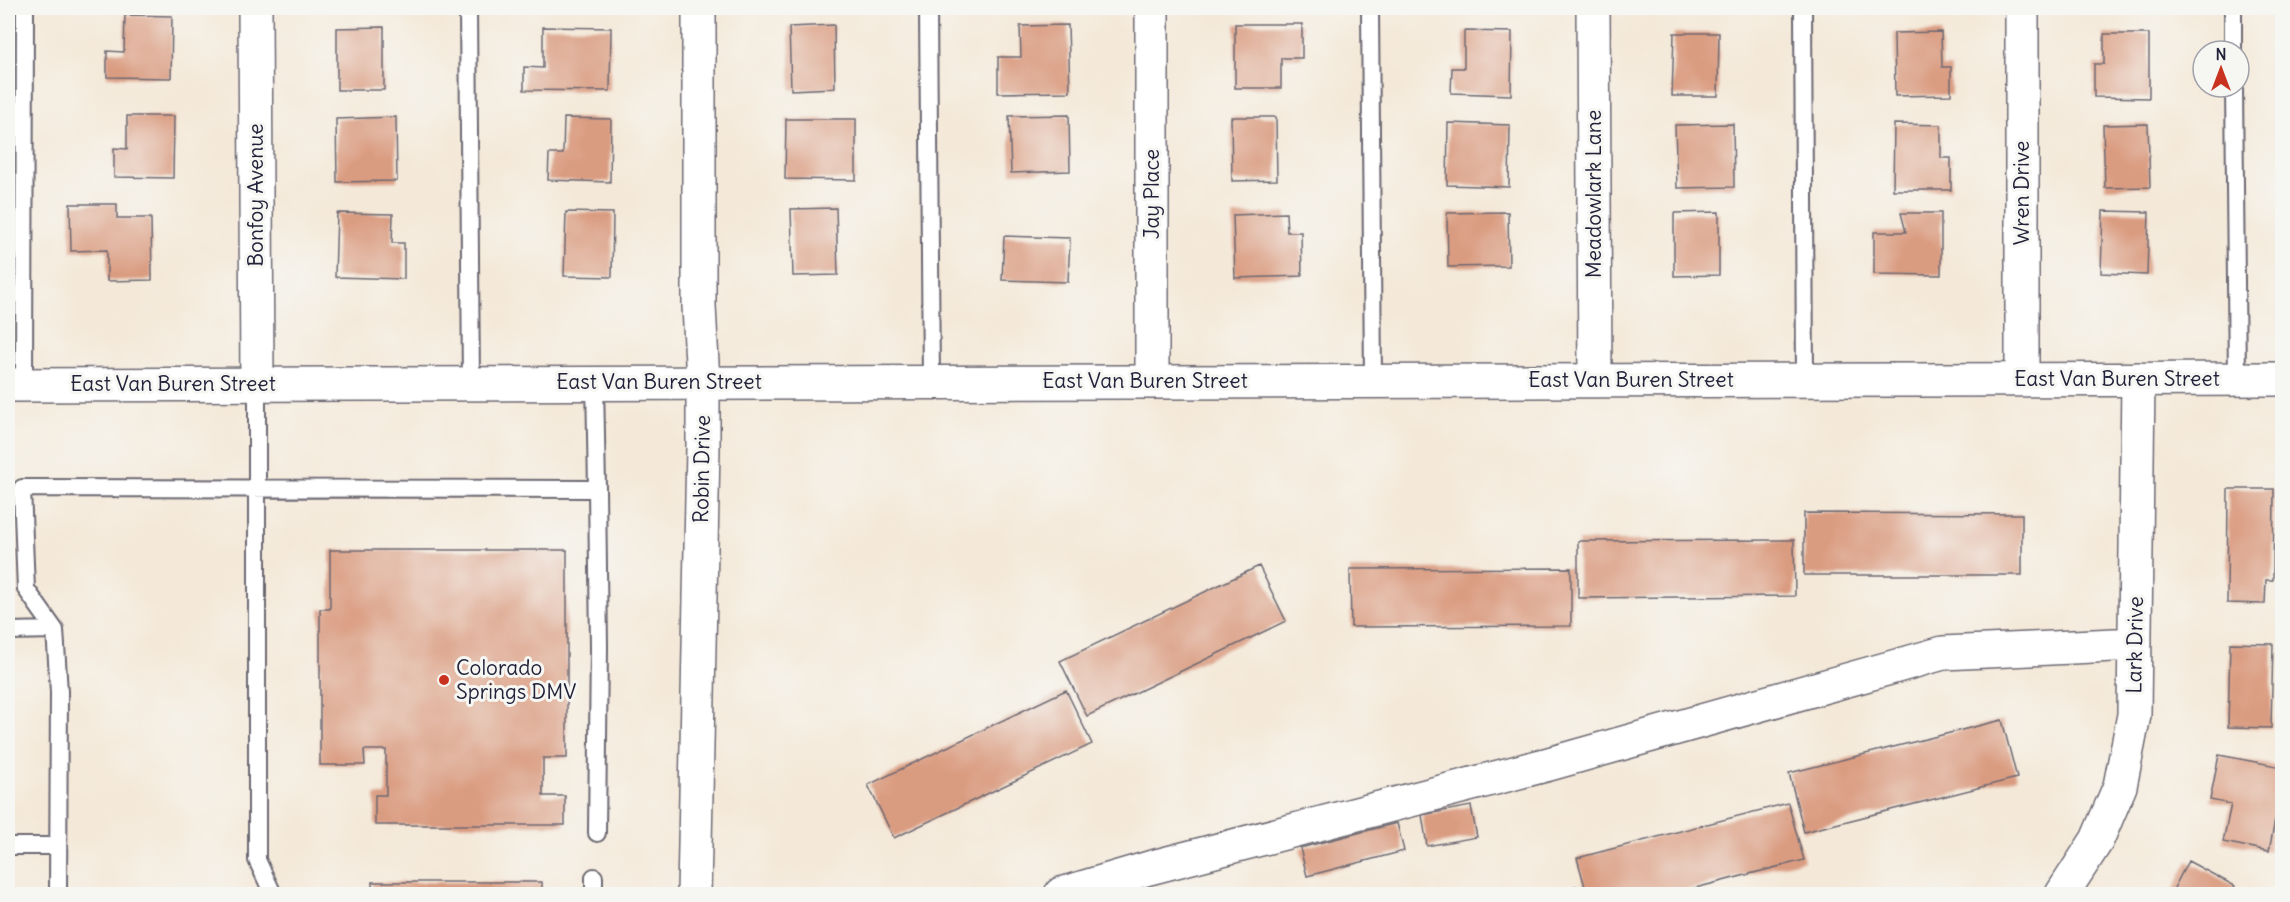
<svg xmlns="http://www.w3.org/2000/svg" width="2290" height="902" font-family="Delius,sans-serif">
	<rect width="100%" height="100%" fill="#f6f6f2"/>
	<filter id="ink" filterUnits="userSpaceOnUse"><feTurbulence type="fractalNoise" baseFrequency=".0167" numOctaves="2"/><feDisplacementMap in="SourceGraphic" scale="12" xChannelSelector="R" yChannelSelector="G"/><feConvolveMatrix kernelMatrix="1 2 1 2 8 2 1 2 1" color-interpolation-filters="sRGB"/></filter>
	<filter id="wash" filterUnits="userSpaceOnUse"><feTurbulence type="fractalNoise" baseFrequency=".008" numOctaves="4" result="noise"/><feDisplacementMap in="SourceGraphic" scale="24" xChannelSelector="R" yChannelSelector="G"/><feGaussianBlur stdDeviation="1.35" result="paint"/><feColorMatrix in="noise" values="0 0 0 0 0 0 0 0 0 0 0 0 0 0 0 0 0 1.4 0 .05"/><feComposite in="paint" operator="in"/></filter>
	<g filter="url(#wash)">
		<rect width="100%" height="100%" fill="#f4e9d9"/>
		<g id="blocks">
			<!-- building -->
			<path fill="#da9c81" d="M125,15L172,16L171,78L107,77V51L124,52Z
				M1235,24H1302V58H1281V88H1235Z
				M834,25L835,88L791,90L789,27Z
				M1068,25L1070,92L998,93V57H1021L1020,26Z
				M384,27V90H337V28Z
				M543,27L611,28L610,91L524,90V67L543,68Z
				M1464,31L1512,32L1511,95L1451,93L1452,68H1464Z
				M1941,32L1942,67H1951V95L1895,96L1894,33Z
				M1674,33H1719L1718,96H1672Z
				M2104,34H2149V98L2094,97V64H2104Z
				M1069,115L1070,171L1011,173L1009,116Z
				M127,116H174L173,178L114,177V148L127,149Z
				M396,117L397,181L337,182L336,119Z
				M1231,117H1276L1277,180L1232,181Z
				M564,118L611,119L610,182L548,180L549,154H563Z
				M786,119H856V180L785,179Z
				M1448,123L1510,125L1509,187L1447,185Z
				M1733,124L1734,187L1677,188L1675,125Z
				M1894,124L1941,125V158H1951V190H1893Z
				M2148,124L2150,187L2105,188L2103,125Z
				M70,204H117V218H151L152,280L107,281V250L71,251Z
				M836,208L838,275L793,276L791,209Z
				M2103,211L2149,212L2147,275L2101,273Z
				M566,212L613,213L612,277L564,276Z
				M1508,212L1509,266L1448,267L1447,213Z
				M1719,212V275L1674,276V213Z
				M337,213L393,214L392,243H404V279L335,277Z
				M1286,213L1287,232H1301L1302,276L1235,278L1233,215Z
				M1901,213H1941V275L1874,274V232H1906Z
				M1004,236L1070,238L1068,282L1002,280Z
				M2228,489H2274L2273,580H2266L2265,604L2227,603Z
				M1804,513L2022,514V575H1804Z
				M1794,540L1795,596L1578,598V541Z
				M330,550H567V758H543V796H565V825H375V795H386V750H364L365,765H320V609H330Z
				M1259,566L1286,621L1087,716L1060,661Z
				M1571,568V626L1351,627L1350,569Z
				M2230,643L2273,644L2271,728L2228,727Z
				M1066,690L1092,744L894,838L868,785Z
				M2002,720L2017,778L1804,832L1789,773Z
				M2219,755L2282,767V785L2269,851L2223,842L2231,804L2210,800Z
				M1788,803L1804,860L1672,894H1587L1577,858Z
				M1471,806L1477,837L1427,846L1422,815Z
				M1397,823L1404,851L1307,876L1300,848Z
				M2188,861L2235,886L2230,894H2171Z
				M372,882H542V894H372Z
				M1576,886L1578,894H1547Z"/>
		</g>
	</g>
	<g filter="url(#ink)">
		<use href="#blocks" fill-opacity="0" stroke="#6c6872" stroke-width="1.5"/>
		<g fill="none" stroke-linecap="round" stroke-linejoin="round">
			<defs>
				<path id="lane" d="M468,8L471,383
					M928,8L931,381
					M1370,8L1373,380
					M1803,8L1805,381
					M2233,8V51
					M2234,87L2237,379
					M595,382L597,489
					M257,383V860L273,894
					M24,385L25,8
					M8,631L55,630
					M8,846H58
					M58,894L59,692L55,630L26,589L22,488L597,489L599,647L597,833
					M594,894V877"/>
				<path id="street" d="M255,8L257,383
					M1152,8V381
					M1593,8L1595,380
					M2022,378V8
					M694,894L703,448V382L699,306V8
					M1061,894L1149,868L1549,764L1943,653L2135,644
					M2062,894L2097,840L2120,786L2134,715L2138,379"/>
				<path id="secondary" d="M8,385L2282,379"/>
			</defs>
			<!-- lane casing -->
			<use href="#lane" stroke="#6c6872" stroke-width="20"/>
			<!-- street casing -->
			<use href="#street" stroke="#6c6872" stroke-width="36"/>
			<!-- secondary casing -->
			<use href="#secondary" stroke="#6c6872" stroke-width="36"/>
			<!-- lane -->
			<use href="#lane" stroke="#fff" stroke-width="16"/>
			<!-- street -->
			<use href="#street" stroke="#fff" stroke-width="33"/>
			<!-- secondary -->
			<use href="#secondary" stroke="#fff" stroke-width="33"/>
		</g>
	</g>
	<!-- markers -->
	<circle fill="#c8321e" stroke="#f6f6f2" stroke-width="2" cx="444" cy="680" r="6"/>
	<g text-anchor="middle" stroke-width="6" stroke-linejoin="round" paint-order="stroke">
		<!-- street labels -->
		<g font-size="21" fill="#22223b" stroke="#f6f6f2">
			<text transform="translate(2022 193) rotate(-90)" y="7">Wren Drive</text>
			<text transform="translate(1152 194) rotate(-90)" y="7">Jay Place</text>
			<text transform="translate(1594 194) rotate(-90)" y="7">Meadowlark Lane</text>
			<text transform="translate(256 195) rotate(-90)" y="7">Bonfoy Avenue</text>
			<text x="2117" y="386">East Van Buren Street</text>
			<text x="1631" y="387">East Van Buren Street</text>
			<text x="1145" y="388">East Van Buren Street</text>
			<text x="659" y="389">East Van Buren Street</text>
			<text x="173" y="391">East Van Buren Street</text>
			<text transform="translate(702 469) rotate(-89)" y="7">Robin Drive</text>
			<text transform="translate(2135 645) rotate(-89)" y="7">Lark Drive</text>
		</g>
		<!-- poi labels -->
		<g font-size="21" fill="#22223b" stroke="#f6f6f2" text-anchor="start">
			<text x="456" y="675">Colorado<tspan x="456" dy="24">Springs DMV</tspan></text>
		</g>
	</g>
	<!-- margin -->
	<rect width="2290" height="902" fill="none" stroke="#f6f6f2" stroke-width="30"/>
	<!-- north arrow -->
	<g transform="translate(2221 69)"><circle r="28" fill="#f6f6f2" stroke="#a1a1a9" stroke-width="1.5"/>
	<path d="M0-4.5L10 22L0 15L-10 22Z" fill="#c8321e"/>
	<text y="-9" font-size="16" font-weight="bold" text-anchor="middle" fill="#22223b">N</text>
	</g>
</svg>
